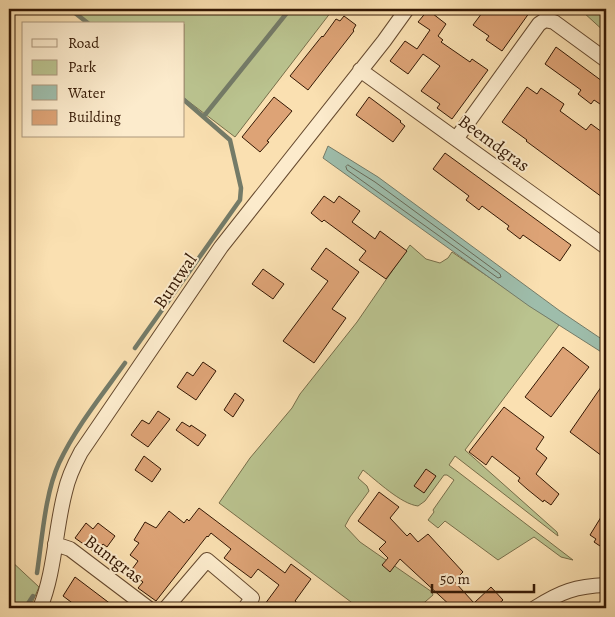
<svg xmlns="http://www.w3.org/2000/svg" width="615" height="617" font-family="Alegreya,serif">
	<rect width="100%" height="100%" fill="#fae0b1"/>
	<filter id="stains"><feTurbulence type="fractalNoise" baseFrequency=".004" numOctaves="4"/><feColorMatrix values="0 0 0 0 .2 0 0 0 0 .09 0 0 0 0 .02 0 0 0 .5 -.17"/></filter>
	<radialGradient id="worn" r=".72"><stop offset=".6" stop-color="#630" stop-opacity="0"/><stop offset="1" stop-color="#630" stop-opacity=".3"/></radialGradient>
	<!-- green -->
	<path fill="#bac38f" stroke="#776e4a" d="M68,9H349L331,12L235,137L184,98V24H88Z
		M585,9H606V33L583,12Z
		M410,245L426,259L440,263L448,258L452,252L559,325L465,450L557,532L558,536L455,456L449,465L573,560L561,557L534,537L498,560L445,521L438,528L428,520L434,512L433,510L454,480L447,475H444L425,501L418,506C401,504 377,481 363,470L358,478L367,486L369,491L350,517L345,526L360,542L432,592L433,595L418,608H359L219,503L250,458L292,408L300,394L357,322Z
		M9,559L39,587L30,608H9Z"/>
	<!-- water -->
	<path fill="#9ebdab" stroke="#747b68" d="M328,146L378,177L560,311L606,342V355L529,306L323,158Z"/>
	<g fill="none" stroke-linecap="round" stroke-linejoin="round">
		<!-- shore -->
		<path stroke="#696a58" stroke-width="1" d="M348,165L375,182L500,274L501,277L498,278L347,170L346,167Z"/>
		<!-- stream -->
		<path stroke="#747b68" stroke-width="4.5" d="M70,9L89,24
			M204,116L290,9
			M135,348L240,200L241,188L230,140L184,100
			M37,573C42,540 45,493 59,463C76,427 102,395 125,363
			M25,608L33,596"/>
	</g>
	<!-- building -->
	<path fill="#dda376" stroke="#341804" d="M485,9H532L502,51L486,40L489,36L473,25Z
		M428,10L446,24L438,36L443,40L441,42L470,62L472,59L488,70L452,119L437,108L440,104L421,91L440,66L423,54L408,74L390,61L405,41L417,49L430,30L418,22Z
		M344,16L356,25L353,30L354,31L308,90L290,76L322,36L323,37L336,19L340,21Z
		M556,47L606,84V108L594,100L591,104L578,94L581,90L545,64Z
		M527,87L537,94L541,88L564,104L560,111L586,130L591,124L606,135V200L526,141L527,140L502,122Z
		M274,97L292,111L267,141L269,142L260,152L242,137Z
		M369,97L401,121L400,122L405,126L393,142L356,115Z
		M445,153L571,245L560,261L523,235L520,239L507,229L509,226L482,206L479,210L466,200L469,196L433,169Z
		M324,196L334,203L339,196L360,211L352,222L375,239L380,231L407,251L386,279L359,260L366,251L324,220L322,222L311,213Z
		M326,248L359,272L332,309L346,318L314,363L283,341L328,281L311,269Z
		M263,269L284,284L273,299L252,284Z
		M563,347L589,367L551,417L525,397Z
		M203,362L216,371L196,400L177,387L187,372L193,376Z
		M606,380V459L570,432Z
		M235,393L244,400L233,417L224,410Z
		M504,407L544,437L536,449L547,458L536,474L559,494L551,505L544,500L543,502L527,489L518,481L520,478L492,456L486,465L469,452Z
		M158,411L170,419L148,447L131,435L142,420L149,424Z
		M182,422L190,427L191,425L206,435L198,446L176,430Z
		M144,456L161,469L152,482L135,470Z
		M426,469L436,476L424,493L414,486Z
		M379,492L399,507L390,518L407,536L410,533L418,542L428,534L463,572L454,581L474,603L491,587L503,600L494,608H453L400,559L390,572L382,565L388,558L379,549L386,542L358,521Z
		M199,508L285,573L291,564L311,579L295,601L304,608H262L279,585L258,569L251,578L224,558L231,549L211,533L208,537L207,536L156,601L138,588L143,582L130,572L138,561L130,555L139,543L134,540L145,522L156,528L169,511L184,523L187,519L189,521Z
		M606,509V550L594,542L596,539L590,535Z
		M86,523L93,529L98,523L115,536L107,547L103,544L96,553L75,538Z
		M75,577L116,608H79L63,596Z"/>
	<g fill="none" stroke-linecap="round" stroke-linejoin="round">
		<defs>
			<path id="minor" d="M360,70L606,247
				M456,139L539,24L545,20L554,22L606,60
				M55,544L70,549L148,608
				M40,608C55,572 55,530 65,492C68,478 74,465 81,452L221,247L384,41L407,9
				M166,608L207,560L252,598L245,608
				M535,608C560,592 576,586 606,585"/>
		</defs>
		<!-- minor casing -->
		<use href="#minor" stroke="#664a2f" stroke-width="16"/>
		<!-- minor -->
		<use href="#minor" stroke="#fcebcc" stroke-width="14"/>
	</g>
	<g text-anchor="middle" stroke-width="4" stroke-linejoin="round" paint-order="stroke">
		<!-- street labels -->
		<g font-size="18" fill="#341804" stroke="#fcebcc">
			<text transform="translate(494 143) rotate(36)" y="6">Beemdgras</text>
			<text transform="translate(175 281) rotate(-56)" y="6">Buntwal</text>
			<text transform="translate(114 559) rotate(37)" y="6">Buntgras</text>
		</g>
	</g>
	<!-- margin -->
	<rect width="615" height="617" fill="none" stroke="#fae0b1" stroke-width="30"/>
	<rect x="10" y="10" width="595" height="597" fill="none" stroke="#341804" stroke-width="2.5"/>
	<rect x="15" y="15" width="585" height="587" fill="none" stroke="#341804"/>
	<!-- legend -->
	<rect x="22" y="22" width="162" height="115" fill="#fcebcc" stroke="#ac977c"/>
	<rect x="32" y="39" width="25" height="8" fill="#fcebcc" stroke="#ac977c"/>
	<text x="68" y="48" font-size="15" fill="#341804">Road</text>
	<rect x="32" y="60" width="25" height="15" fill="#bac38f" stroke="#ac977c"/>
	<text x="68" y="72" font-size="15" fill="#341804">Park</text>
	<rect x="32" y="85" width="25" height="15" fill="#9ebdab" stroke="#ac977c"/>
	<text x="68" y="98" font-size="15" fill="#341804">Water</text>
	<rect x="32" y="110" width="25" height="15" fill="#dda376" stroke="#ac977c"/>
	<text x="68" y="122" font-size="15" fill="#341804">Building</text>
	<!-- scale -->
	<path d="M432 584v8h102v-8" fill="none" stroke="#341804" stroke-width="2.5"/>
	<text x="440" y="584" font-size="15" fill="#341804" stroke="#fcebcc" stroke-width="4" paint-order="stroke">50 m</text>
	<rect width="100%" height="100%" filter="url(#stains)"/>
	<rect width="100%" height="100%" fill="url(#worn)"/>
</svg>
